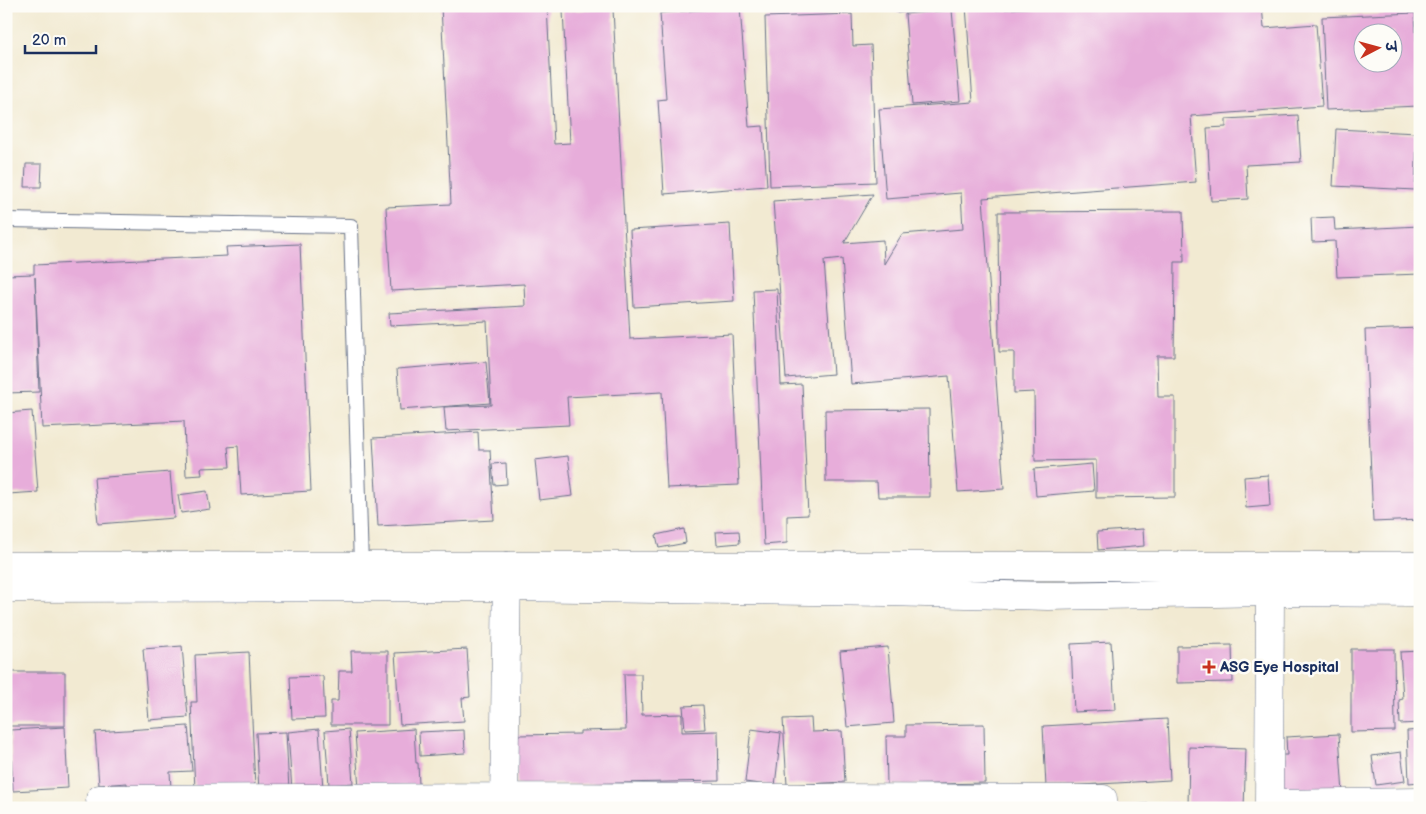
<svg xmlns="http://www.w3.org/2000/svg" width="1426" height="814" font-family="'Balsamiq Sans','Playpen Sans Deva',sans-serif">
	<rect width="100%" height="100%" fill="#fdfcf7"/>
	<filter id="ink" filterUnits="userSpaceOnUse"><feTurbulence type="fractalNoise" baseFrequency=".02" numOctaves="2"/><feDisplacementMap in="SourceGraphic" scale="10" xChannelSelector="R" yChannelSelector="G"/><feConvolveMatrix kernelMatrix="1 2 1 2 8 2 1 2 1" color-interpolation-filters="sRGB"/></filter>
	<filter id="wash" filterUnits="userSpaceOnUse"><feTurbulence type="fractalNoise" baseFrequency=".0096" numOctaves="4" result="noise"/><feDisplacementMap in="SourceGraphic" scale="20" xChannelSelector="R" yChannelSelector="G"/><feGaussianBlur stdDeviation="1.12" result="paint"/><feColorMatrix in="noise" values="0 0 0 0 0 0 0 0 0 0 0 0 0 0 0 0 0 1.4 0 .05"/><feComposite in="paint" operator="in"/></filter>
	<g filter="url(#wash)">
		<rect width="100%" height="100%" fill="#f2ead2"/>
		<g id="blocks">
			<!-- building -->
			<path fill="#e7adda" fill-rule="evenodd" d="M441,6H547L554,144L570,143L563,11L613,9L630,339L732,334L739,485L667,488L662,392L567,397L569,425L446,431L444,407L491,405L487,321L390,326L389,313L525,306L524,284L391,291L386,207L451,204Z
				M896,6H921V11L897,13Z
				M966,6H996V10L1052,6H1262L1264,28L1316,24L1322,106L1191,116L1196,182L983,198L1004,489L958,492L949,376L851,384L842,259L824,261L833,374L786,378L773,201L873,194L844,243L883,240L884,264L902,234L963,229L961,193L886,199L879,109L973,102Z
				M740,7L749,127L763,126L767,186L664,194L658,100L666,99L660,13Z
				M952,10L960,101L912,105L905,14Z
				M1415,13L1419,106L1326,110L1322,17ZM1364,32H1394V62H1364Z
				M852,14L853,46L871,45L876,182L770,186L765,17Z
				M1298,115L1301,162L1246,165L1248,199L1211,201L1207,128L1226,127V119Z
				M1336,129L1417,133L1415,190L1333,186Z
				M26,164H42L41,187H25Z
				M1183,211L1184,262H1175L1174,356H1157L1158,397H1175V497L1096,498V460L1035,461L1034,392L1014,393V352H999L998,212Z
				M1334,217L1335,230L1420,226V274L1337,277L1335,241L1312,242L1311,218Z
				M730,224L734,301L634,307L630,230Z
				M300,244L311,491L241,495L238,446L228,447L230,467L201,468L202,475L186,476L184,421L42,428L35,277L39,392L6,393V275L34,274V265L227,256L226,247Z
				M777,289L781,385L802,384L808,515L787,516V543L764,545L753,290Z
				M1420,328V520L1373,522L1365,330Z
				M486,362L490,403L400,410L397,369Z
				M929,409L930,497H878L877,482H826L825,410Z
				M32,411L38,492L8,494L6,413Z
				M478,432L479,450H490L494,520L378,526L373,438Z
				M568,456L573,496L539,500L535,460Z
				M506,463L507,484L494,485L492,464Z
				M1092,464L1094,491L1036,496L1034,469Z
				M170,472L174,518L98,524L94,478Z
				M1268,475L1270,506L1246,508L1244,477Z
				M207,491L210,509L181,513L178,495Z
				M684,529L686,543L659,548L656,535Z
				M1143,529L1144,546L1098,550L1097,532Z
				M739,531L740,543L717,545L716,532Z
				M1111,642L1115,710L1074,712L1071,644Z
				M1232,645L1233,682L1177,683V646Z
				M182,646L188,717L149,720L143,649Z
				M888,647L894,723L847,727L840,651Z
				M467,649L470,697L462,698L464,721L400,725L395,653Z
				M1351,649H1394L1395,731L1351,732Z
				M351,651H388V725H331V701H338L339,671H352Z
				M1420,651V723L1400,724L1399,700L1403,699L1400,652Z
				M249,652L255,788L195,790L191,702H197L195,655Z
				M6,672H65V726H6Z
				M624,674H641L642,715L682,714V732L718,731L719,781L517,785L516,735L580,734V731L626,730Z
				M323,676L325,718L292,719L290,677Z
				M703,705L705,729L685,730L683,706Z
				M811,718L812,732L842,731L845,782L787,785L783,719Z
				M1167,719L1170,780L1046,787L1043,726Z
				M984,724L985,783L887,785L886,736H906V725Z
				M188,726L192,771L170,772L171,789L127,792V783L99,785L95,732Z
				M65,727L68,788L13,791L10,730Z
				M319,729L323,789L292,791L288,732Z
				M349,729L353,783L329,785L325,731Z
				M414,729L416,763H418L419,785L359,789L355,733Z
				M751,729L781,733L775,786L745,782Z
				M464,730L465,753L420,756L419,732Z
				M1420,730V782L1409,783L1407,731Z
				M286,732L289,790L259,792L256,733Z
				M1339,734L1343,794L1279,797L1277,755H1287L1286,737Z
				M1189,747L1246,749L1244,808H1188Z
				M1401,752L1405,781L1376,785L1372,756Z
				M1176,802V808H1115L1114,806Z"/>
		</g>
	</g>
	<g filter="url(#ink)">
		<use href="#blocks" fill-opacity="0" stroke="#667087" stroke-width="1"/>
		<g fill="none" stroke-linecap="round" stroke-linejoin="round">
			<defs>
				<path id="service" d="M6,220L351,226L361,566"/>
				<path id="minor" d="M1269,804L1420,802
					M101,808L100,799L504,797L1103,799V808
					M504,808L507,566
					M1269,808L1270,592"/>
				<path id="tertiary" d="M6,566H1420
					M6,588L506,587L886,592L1048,596L1270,592L1420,593"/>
			</defs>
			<!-- service casing -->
			<use href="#service" stroke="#667087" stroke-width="16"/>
			<!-- minor casing -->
			<use href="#minor" stroke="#667087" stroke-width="29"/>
			<!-- tertiary casing -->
			<use href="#tertiary" stroke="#667087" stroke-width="29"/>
			<!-- service -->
			<use href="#service" stroke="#fff" stroke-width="14"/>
			<!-- minor -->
			<use href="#minor" stroke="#fff" stroke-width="28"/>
			<!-- tertiary -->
			<use href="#tertiary" stroke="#fff" stroke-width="28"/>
		</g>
	</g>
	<!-- markers -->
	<path fill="#c8321e" stroke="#fdfcf7" stroke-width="2" d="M1206.5 659.5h5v5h5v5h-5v5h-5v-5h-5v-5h5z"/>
	<g text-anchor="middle" stroke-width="5" stroke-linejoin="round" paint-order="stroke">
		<!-- poi labels -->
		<g font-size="15" font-weight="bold" fill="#1b2f5e" stroke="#fdfcf7" text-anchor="start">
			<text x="1220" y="672">ASG Eye Hospital</text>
		</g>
	</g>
	<!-- margin -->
	<rect width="1426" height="814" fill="none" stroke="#fdfcf7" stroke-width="25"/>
	<!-- north arrow -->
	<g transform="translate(1378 48) rotate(84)"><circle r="24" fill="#fdfcf7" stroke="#a3aaba"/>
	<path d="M0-4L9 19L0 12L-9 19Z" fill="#c8321e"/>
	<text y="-8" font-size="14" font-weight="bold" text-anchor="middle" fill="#1b2f5e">उ</text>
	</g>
	<!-- scale -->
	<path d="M25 45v8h71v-8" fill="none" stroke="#1b2f5e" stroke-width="2.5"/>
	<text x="32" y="45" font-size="15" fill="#1b2f5e" stroke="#fdfcf7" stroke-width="4" paint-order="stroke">20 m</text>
</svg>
